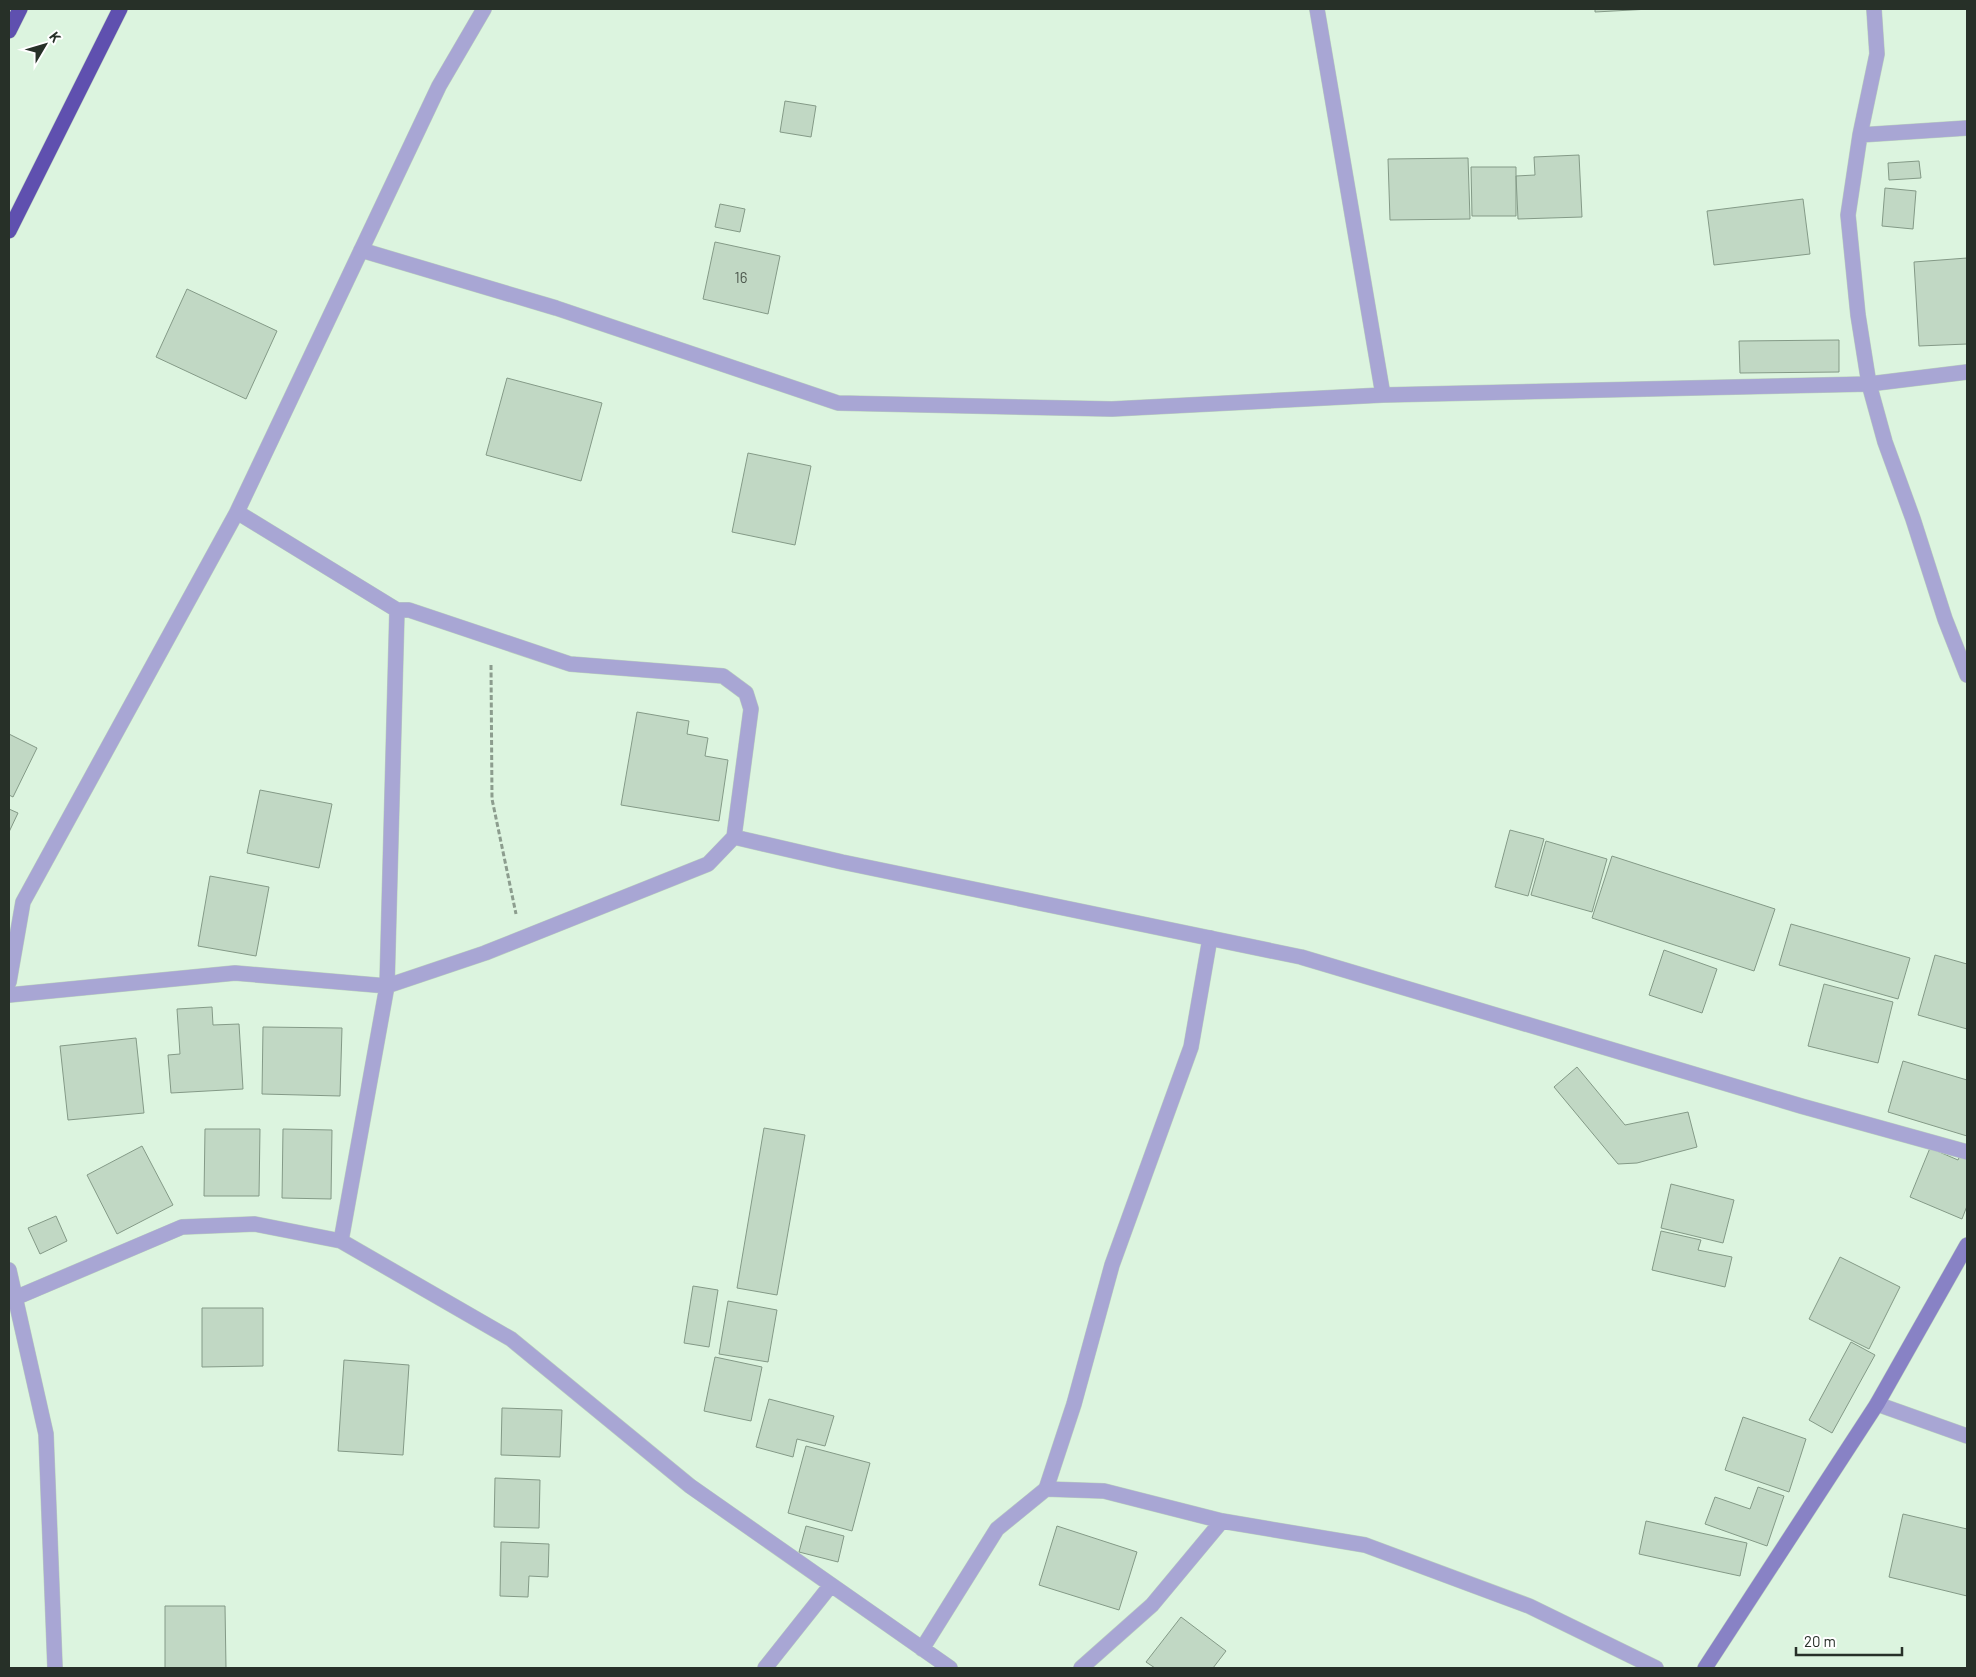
<svg xmlns="http://www.w3.org/2000/svg" width="1976" height="1677" font-family="Barlow,sans-serif">
	<rect width="100%" height="100%" fill="#dcf4df"/>
	<!-- building -->
	<path fill="#c1d8c4" stroke="#849a87" d="M1595,9H1650L1595,12Z
		M785,101L816,106L811,137L780,132Z
		M1579,155L1582,217L1518,219L1516,176L1535,175L1534,157Z
		M1468,158L1470,219L1390,220L1388,159Z
		M1919,161L1921,178L1889,180L1888,163Z
		M1471,167H1516V216H1472Z
		M1885,188L1916,191L1913,229L1882,226Z
		M1803,199L1810,254L1714,265L1707,211Z
		M720,204L745,209L740,232L715,227Z
		M715,242L780,256L768,314L703,299Z
		M1967,258V344L1919,346L1914,262Z
		M187,289L277,331L246,399L156,357Z
		M1839,340V372L1740,373L1739,341Z
		M507,378L602,403L581,481L486,455Z
		M748,453L811,466L795,545L732,532Z
		M637,712L689,721L687,734L708,738L705,756L728,760L719,821L621,805Z
		M9,734L37,748L13,797L9,795Z
		M260,790L332,804L319,868L247,853Z
		M9,809L18,813L9,832Z
		M1510,830L1544,839L1528,896L1495,887Z
		M1546,841L1607,859L1592,912L1531,895Z
		M1612,856L1775,909L1754,971L1592,918Z
		M210,876L269,887L256,956L198,946Z
		M1791,924L1910,958L1898,999L1779,965Z
		M1664,950L1717,969L1702,1013L1649,995Z
		M1935,955L1967,964V1029L1918,1015Z
		M1824,984L1893,1002L1878,1063L1808,1046Z
		M212,1007L213,1025L239,1024L243,1089L171,1093L168,1055L180,1054L177,1009Z
		M263,1027L342,1028L340,1096L262,1094Z
		M136,1038L144,1113L68,1120L60,1046Z
		M1903,1061L1967,1080V1136L1888,1112Z
		M1577,1067L1625,1125L1688,1112L1697,1147L1637,1163L1618,1164L1554,1087Z
		M764,1128L805,1135L777,1295L737,1288Z
		M205,1129H260L259,1196H204Z
		M283,1129L332,1130L331,1199L282,1198Z
		M142,1146L173,1205L117,1234L87,1175Z
		M1930,1148L1958,1160L1961,1153L1967,1155V1206L1962,1219L1910,1197Z
		M1671,1184L1734,1200L1723,1243L1661,1228Z
		M56,1216L67,1241L40,1254L28,1228Z
		M1661,1231L1701,1240L1698,1250L1732,1257L1725,1287L1652,1270Z
		M1840,1257L1900,1287L1869,1349L1809,1319Z
		M693,1286L718,1290L709,1347L684,1343Z
		M728,1301L777,1310L768,1362L719,1354Z
		M202,1308H263V1366L202,1367Z
		M1851,1342L1875,1355L1832,1433L1809,1420Z
		M715,1357L762,1367L751,1421L704,1411Z
		M344,1360L409,1365L403,1455L338,1451Z
		M769,1399L834,1416L825,1446L797,1439L793,1457L756,1447Z
		M502,1408L562,1410L560,1457L501,1455Z
		M1743,1417L1806,1439L1789,1492L1725,1470Z
		M806,1446L870,1463L852,1531L788,1513Z
		M495,1478L540,1480L539,1528L494,1527Z
		M1758,1487L1784,1496L1767,1546L1705,1524L1715,1497L1750,1509Z
		M1903,1514L1967,1529V1596L1889,1577Z
		M1646,1521L1747,1543L1740,1576L1639,1554Z
		M806,1526L844,1536L838,1562L799,1552Z
		M1057,1526L1137,1552L1119,1610L1039,1585Z
		M501,1542L549,1544L548,1577L529,1576L528,1597L500,1596Z
		M165,1606H225L226,1668H165Z
		M1181,1617L1226,1651L1213,1668H1155L1146,1662Z"/>
	<g fill="none" stroke-linecap="round" stroke-linejoin="round">
		<defs>
			<path id="lane" d="M1046,1489L1074,1404L1112,1265L1191,1047L1210,938"/>
			<path id="street" d="M1317,9L1383,395
				M1874,9L1877,54L1860,135L1848,215L1858,315L1869,384L1885,442L1913,519L1945,619L1967,675
				M1860,135L1967,128
				M361,250L556,308L838,403L1112,409L1383,395L1869,384L1967,372
				M237,512L397,610H409L570,664L723,676L746,693L751,709L734,837
				M9,982L23,902L237,512L439,86L484,9
				M9,995L235,973L387,986L485,953L708,864L734,837L842,862L1301,957L1801,1106L1967,1152
				M341,1241L387,986L397,610
				M9,1270L46,1434L55,1668
				M15,1298L182,1227L255,1224L341,1241L511,1339L690,1486L950,1668
				M1877,1404L1967,1436
				M922,1649L997,1529L1046,1489L1104,1491L1222,1521L1365,1545L1529,1606L1656,1668
				M765,1668L831,1585
				M1081,1668L1152,1605L1222,1521"/>
			<path id="secondary" d="M1705,1668L1877,1404L1967,1245"/>
			<path id="highway" d="M9,31L20,9
				M9,231L120,9"/>
		</defs>
		<!-- lane casing -->
		<use href="#lane" stroke="#bbd1be" stroke-width="16"/>
		<!-- street casing -->
		<use href="#street" stroke="#bbd1be" stroke-width="16"/>
		<!-- secondary casing -->
		<use href="#secondary" stroke="#bbd1be" stroke-width="16"/>
		<!-- highway casing -->
		<use href="#highway" stroke="#bbd1be" stroke-width="16"/>
		<!-- path -->
		<path stroke="#8c9d8e" stroke-width="3" stroke-dasharray="5 2.5" stroke-linecap="butt" d="M491,665L492,799L516,914"/>
		<!-- lane -->
		<use href="#lane" stroke="#a8a6d4" stroke-width="15"/>
		<!-- street -->
		<use href="#street" stroke="#a8a6d4" stroke-width="15"/>
		<!-- secondary -->
		<use href="#secondary" stroke="#8882c5" stroke-width="15"/>
		<!-- highway -->
		<use href="#highway" stroke="#5f50af" stroke-width="15"/>
	</g>
	<g text-anchor="middle" stroke-width="4.5" stroke-linejoin="round" paint-order="stroke">
		<!-- number labels -->
		<g font-size="15" fill="#4e5a4f">
			<text x="741" y="283">16</text>
		</g>
	</g>
	<!-- border -->
	<rect width="1976" height="1677" fill="none" stroke="#273028" stroke-width="20"/>
	<!-- north arrow -->
	<g transform="translate(45 45) rotate(52)" stroke="#ffffff" stroke-width="4" paint-order="stroke">
	<path d="M0-4L9 19L0 12L-9 19Z" fill="#273028"/>
	<text y="-8" font-size="14" font-weight="bold" text-anchor="middle" fill="#273028">K</text>
	</g>
	<!-- scale -->
	<path d="M1796 1647v8h106v-8" fill="none" stroke="#273028" stroke-width="2.5"/>
	<text x="1804" y="1647" font-size="15" fill="#273028" stroke="#ffffff" stroke-width="4" paint-order="stroke">20 m</text>
</svg>
